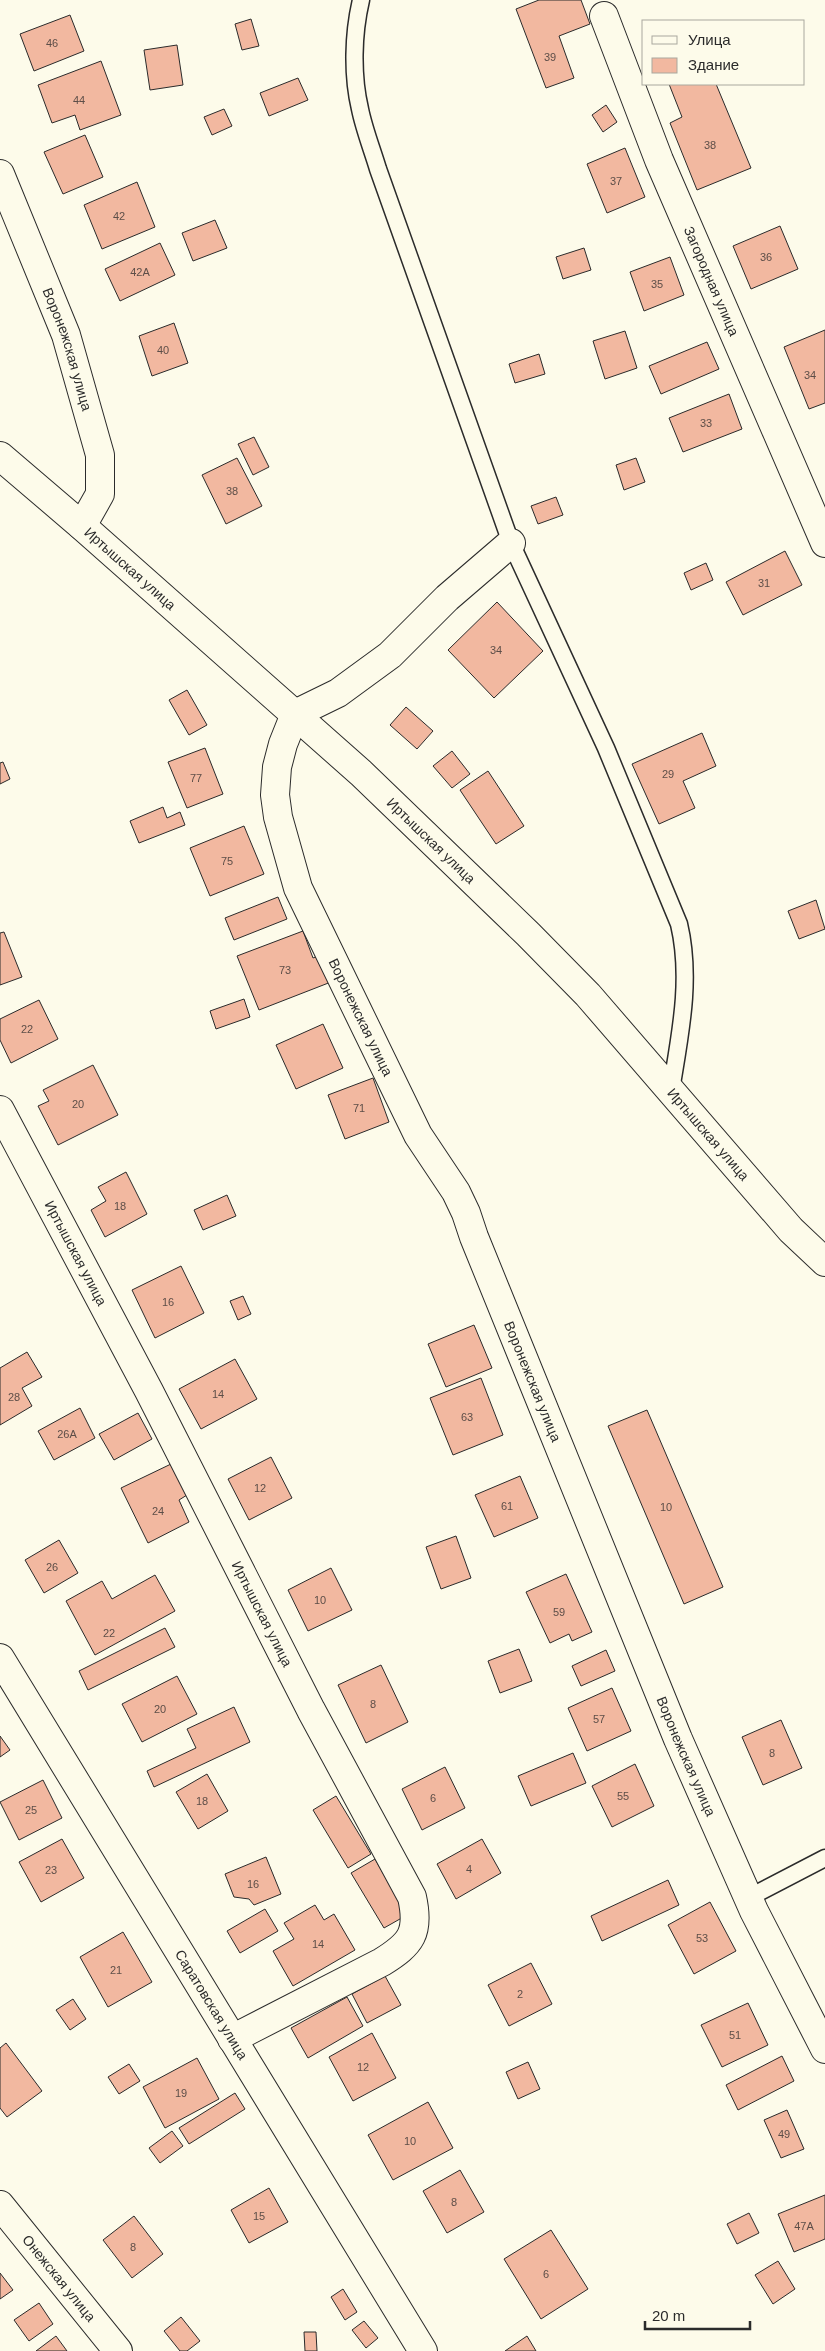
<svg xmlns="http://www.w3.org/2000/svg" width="825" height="2351" font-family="Helvetica,sans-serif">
	<rect width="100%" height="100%" fill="#fdfbea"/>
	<!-- building -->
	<path fill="#f2b8a0" stroke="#2b2b2b" d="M539,0H581L590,24L559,36L574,78L546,88L516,9Z
		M70,15L84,51L34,71L20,34Z
		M251,19L259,46L242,50L235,24Z
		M177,45L183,85L150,90L144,50Z
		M101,61L121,115L80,130L75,115L52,123L38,85Z
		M298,78L308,100L269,116L260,93Z
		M669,84H716L751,168L697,190L670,123L682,117Z
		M606,105L617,122L603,132L592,115Z
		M224,109L232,126L212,135L204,117Z
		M85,135L103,177L63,194L44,152Z
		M625,148L645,197L607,213L587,164Z
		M137,182L155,227L102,249L84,205Z
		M215,220L227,248L193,261L182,233Z
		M780,226L798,269L751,289L733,246Z
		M160,243L175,275L120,301L105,269Z
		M584,248L591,270L563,279L556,257Z
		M670,257L684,295L644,311L630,272Z
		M174,323L188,363L152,376L139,336Z
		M825,330V403L809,409L784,347Z
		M625,331L637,368L605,379L593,341Z
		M707,342L719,369L661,394L649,366Z
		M539,354L545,374L515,383L509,364Z
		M729,394L742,429L683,452L669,418Z
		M254,437L269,467L253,475L238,444Z
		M237,458L262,506L226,524L202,475Z
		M636,458L645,482L624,490L616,465Z
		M556,497L563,515L538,524L531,506Z
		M785,551L802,585L743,615L726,582Z
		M706,563L713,580L691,590L684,573Z
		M497,602L543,651L494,698L448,650Z
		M187,690L207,725L189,735L169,700Z
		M406,707L433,731L417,749L390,725Z
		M702,733L716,766L683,781L695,808L659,824L632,764Z
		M205,748L223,794L187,808L168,762Z
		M452,751L470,774L452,788L433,766Z
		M3,762L10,779L0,784V763Z
		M488,771L524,826L496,844L460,790Z
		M163,807L167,818L180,812L185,825L139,843L130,821Z
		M244,826L264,874L210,896L190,848Z
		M278,897L287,919L234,940L225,918Z
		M816,900L825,929L799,939L788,911Z
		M303,931L313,958L320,955L331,982L259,1010L237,956Z
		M4,932L22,977L0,985V933Z
		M244,999L250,1017L216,1029L210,1011Z
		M39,1000L58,1039L11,1063L0,1040V1019Z
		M323,1024L343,1068L296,1089L276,1045Z
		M93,1065L118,1115L58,1145L38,1106L49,1101L43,1090Z
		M373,1078L389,1122L345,1139L328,1095Z
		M126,1172L147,1214L105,1237L91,1210L106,1201L98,1187Z
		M227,1195L236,1216L203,1230L194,1210Z
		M181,1266L204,1313L155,1338L132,1290Z
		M243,1296L251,1314L238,1320L230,1301Z
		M474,1325L492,1368L446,1387L428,1344Z
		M27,1352L42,1377L22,1388L32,1406L0,1425V1368Z
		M235,1359L257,1399L201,1429L179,1389Z
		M481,1378L503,1435L453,1455L430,1398Z
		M80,1408L95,1438L54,1460L38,1431Z
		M647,1410L723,1587L684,1604L608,1426Z
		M138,1413L152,1439L114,1460L99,1434Z
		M271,1457L292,1498L249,1520L228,1479Z
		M171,1464L187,1495L179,1500L189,1522L148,1543L121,1488Z
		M520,1476L538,1518L494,1537L475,1495Z
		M456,1536L471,1578L441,1589L426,1547Z
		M59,1540L78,1573L44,1593L25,1560Z
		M331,1568L352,1610L308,1631L288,1590Z
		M566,1574L592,1632L572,1641L569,1634L550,1643L526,1592Z
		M155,1575L175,1611L95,1655L66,1601L102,1581L112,1599Z
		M165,1628L175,1647L88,1690L79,1671Z
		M519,1649L532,1681L500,1693L488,1661Z
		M606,1650L615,1671L581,1686L572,1666Z
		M381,1665L408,1722L366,1743L338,1685Z
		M177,1676L197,1714L142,1742L122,1704Z
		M612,1688L631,1731L587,1751L568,1708Z
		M234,1707L250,1742L154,1787L147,1771L196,1748L187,1729Z
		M781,1720L802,1768L763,1785L742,1737Z
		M0,1736L10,1750L0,1757Z
		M573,1753L586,1783L531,1806L518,1776Z
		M635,1764L654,1806L612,1827L592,1786Z
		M445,1767L465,1808L422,1830L402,1789Z
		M207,1774L228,1811L198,1829L176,1792Z
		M43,1780L62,1818L19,1840L0,1802Z
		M336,1796L371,1854L348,1868L313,1810Z
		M62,1839L84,1878L41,1902L19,1862Z
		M482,1839L501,1873L456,1899L437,1864Z
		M266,1857L281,1894L254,1905L249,1899L234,1897L225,1874Z
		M375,1859L407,1915L384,1928L351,1873Z
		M668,1880L679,1905L602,1941L591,1916Z
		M710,1902L736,1951L694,1974L668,1925Z
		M315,1905L324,1920L334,1914L355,1950L293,1986L273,1951L294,1939L284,1923Z
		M265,1909L278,1931L240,1953L227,1931Z
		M123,1932L152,1982L108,2007L80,1957Z
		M531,1963L552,2004L509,2026L488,1985Z
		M385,1976L401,2005L367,2023L352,1994Z
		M347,1997L363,2026L308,2058L291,2028Z
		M73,1999L86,2019L70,2030L56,2010Z
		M748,2003L768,2045L722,2067L701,2025Z
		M372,2033L396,2078L353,2101L329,2057Z
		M6,2043L42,2091L7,2117L0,2108V2048Z
		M782,2056L794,2081L738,2110L726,2085Z
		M197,2058L219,2099L165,2128L143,2087Z
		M528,2062L540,2089L518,2099L506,2072Z
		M129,2064L140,2081L119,2094L108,2077Z
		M235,2093L245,2109L189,2144L179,2128Z
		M428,2102L453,2148L393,2180L368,2135Z
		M787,2110L804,2149L781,2158L764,2120Z
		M172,2131L183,2146L160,2163L149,2148Z
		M460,2170L484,2212L447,2233L423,2191Z
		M269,2188L288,2222L249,2243L231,2210Z
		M825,2195V2239L794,2252L778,2214Z
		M749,2213L759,2233L737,2244L727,2224Z
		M134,2216L163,2254L132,2278L103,2240Z
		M551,2230L588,2289L541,2319L504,2259Z
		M778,2261L795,2289L773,2304L755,2275Z
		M0,2273L13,2290L0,2299Z
		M343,2289L357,2312L345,2320L331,2297Z
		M39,2303L53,2324L29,2341L14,2320Z
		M181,2317L200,2341L187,2351H180L164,2331Z
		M364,2321L378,2338L366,2348L352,2330Z
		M304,2332H316L317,2351H305Z
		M56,2336L67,2351H36Z
		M527,2336L536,2351H505Z"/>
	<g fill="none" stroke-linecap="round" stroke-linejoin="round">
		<defs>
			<path id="service" d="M361,0C353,34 352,75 360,109C364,129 372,149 378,169L511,543L606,748L679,924C692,979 680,1035 671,1090
				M748,1898L825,1858"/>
			<g id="minor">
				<path id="s1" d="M604,16L659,160L825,543"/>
				<path id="s2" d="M0,174L66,335L100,455V494L82,526"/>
				<path id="s3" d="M511,543L447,598L390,655L338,693L295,714L283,744L277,767L275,795L278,817L298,888L418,1135L456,1192L466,1213L474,1237L678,1739L754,1911L825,2049"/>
				<path id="s4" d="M0,1110L149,1391L311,1710L412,1897C420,1933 411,1944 382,1962L232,2039"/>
				<path id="s5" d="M0,1658L423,2351"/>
				<path id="s6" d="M0,2205L118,2351"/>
			</g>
			<g id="secondary">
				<path id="s7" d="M0,456L82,526L361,773L528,934L588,995L791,1230L825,1262"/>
			</g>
		</defs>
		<!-- service casing -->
		<use href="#service" stroke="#2b2b2b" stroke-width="19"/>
		<!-- minor casing -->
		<use href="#minor" stroke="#2b2b2b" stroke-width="30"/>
		<!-- secondary casing -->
		<use href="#secondary" stroke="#2b2b2b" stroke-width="30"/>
		<!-- service -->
		<use href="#service" stroke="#fdfbea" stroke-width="16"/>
		<!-- minor -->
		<use href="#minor" stroke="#fdfbea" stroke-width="28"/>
		<!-- secondary -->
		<use href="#secondary" stroke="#fdfbea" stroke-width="28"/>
	</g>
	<g text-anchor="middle" stroke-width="4" stroke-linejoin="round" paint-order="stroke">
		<!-- number labels -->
		<g font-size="11" fill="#5d4e48">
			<text x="52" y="47">46</text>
			<text x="550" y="61">39</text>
			<text x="79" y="104">44</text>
			<text x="710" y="149">38</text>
			<text x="616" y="185">37</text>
			<text x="119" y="220">42</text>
			<text x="766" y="261">36</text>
			<text x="140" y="276">42А</text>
			<text x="657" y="288">35</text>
			<text x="163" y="354">40</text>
			<text x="810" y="379">34</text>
			<text x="706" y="427">33</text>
			<text x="232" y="495">38</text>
			<text x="764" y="587">31</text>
			<text x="496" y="654">34</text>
			<text x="668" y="778">29</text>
			<text x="196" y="782">77</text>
			<text x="227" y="865">75</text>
			<text x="285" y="974">73</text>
			<text x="27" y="1033">22</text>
			<text x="78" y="1108">20</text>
			<text x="359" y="1112">71</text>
			<text x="120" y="1210">18</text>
			<text x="168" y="1306">16</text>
			<text x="218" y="1398">14</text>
			<text x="14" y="1401">28</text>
			<text x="467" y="1421">63</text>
			<text x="67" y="1438">26А</text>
			<text x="260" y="1492">12</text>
			<text x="507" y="1510">61</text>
			<text x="666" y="1511">10</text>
			<text x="158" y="1515">24</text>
			<text x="52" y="1571">26</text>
			<text x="320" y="1604">10</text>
			<text x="559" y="1616">59</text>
			<text x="109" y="1637">22</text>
			<text x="373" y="1708">8</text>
			<text x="160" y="1713">20</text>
			<text x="599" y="1723">57</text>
			<text x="772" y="1757">8</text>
			<text x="623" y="1800">55</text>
			<text x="433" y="1802">6</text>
			<text x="202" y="1805">18</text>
			<text x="31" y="1814">25</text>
			<text x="469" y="1873">4</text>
			<text x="51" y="1874">23</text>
			<text x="253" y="1888">16</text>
			<text x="702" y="1942">53</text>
			<text x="318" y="1948">14</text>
			<text x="116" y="1974">21</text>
			<text x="520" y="1998">2</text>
			<text x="735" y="2039">51</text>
			<text x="363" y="2071">12</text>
			<text x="181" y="2097">19</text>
			<text x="784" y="2138">49</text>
			<text x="410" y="2145">10</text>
			<text x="454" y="2206">8</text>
			<text x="259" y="2220">15</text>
			<text x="804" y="2230">47А</text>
			<text x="133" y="2251">8</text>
			<text x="546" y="2278">6</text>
		</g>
		<!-- street labels -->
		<g font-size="14" fill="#2b2b2b" stroke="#fdfbea">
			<text dy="5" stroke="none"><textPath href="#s1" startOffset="286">Загородная улица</textPath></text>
			<text dy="5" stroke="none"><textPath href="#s2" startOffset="188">Воронежская улица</textPath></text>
			<text dy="5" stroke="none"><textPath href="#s7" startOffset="172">Иртышская улица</textPath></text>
			<text dy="5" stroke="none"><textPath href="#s7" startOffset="578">Иртышская улица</textPath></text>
			<text dy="5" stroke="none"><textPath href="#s3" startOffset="601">Воронежская улица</textPath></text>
			<text dy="5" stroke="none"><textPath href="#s7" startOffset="982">Иртышская улица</textPath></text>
			<text dy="5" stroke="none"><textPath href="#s4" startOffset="162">Иртышская улица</textPath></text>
			<text dy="5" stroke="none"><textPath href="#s3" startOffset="1005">Воронежская улица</textPath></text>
			<text dy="5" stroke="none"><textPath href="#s4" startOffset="568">Иртышская улица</textPath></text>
			<text dy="5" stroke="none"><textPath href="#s3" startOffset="1410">Воронежская улица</textPath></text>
			<text dy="5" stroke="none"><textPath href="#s5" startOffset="406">Саратовская улица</textPath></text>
			<text dy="5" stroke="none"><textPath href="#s6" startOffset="94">Онежская улица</textPath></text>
		</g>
	</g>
	<!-- legend -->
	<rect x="642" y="20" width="162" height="65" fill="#fdfbea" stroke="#a9a89e"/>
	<rect x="652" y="36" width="25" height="8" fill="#fdfbea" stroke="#a9a89e"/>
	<text x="688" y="45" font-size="15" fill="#2b2b2b">Улица</text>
	<rect x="652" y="58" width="25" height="15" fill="#f2b8a0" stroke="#a9a89e"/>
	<text x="688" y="70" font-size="15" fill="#2b2b2b">Здание</text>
	<!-- scale -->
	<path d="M645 2321v8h105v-8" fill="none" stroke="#2b2b2b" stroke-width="2.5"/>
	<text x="652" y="2321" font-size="15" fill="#2b2b2b" stroke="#fdfbea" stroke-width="4" paint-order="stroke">20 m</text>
</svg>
